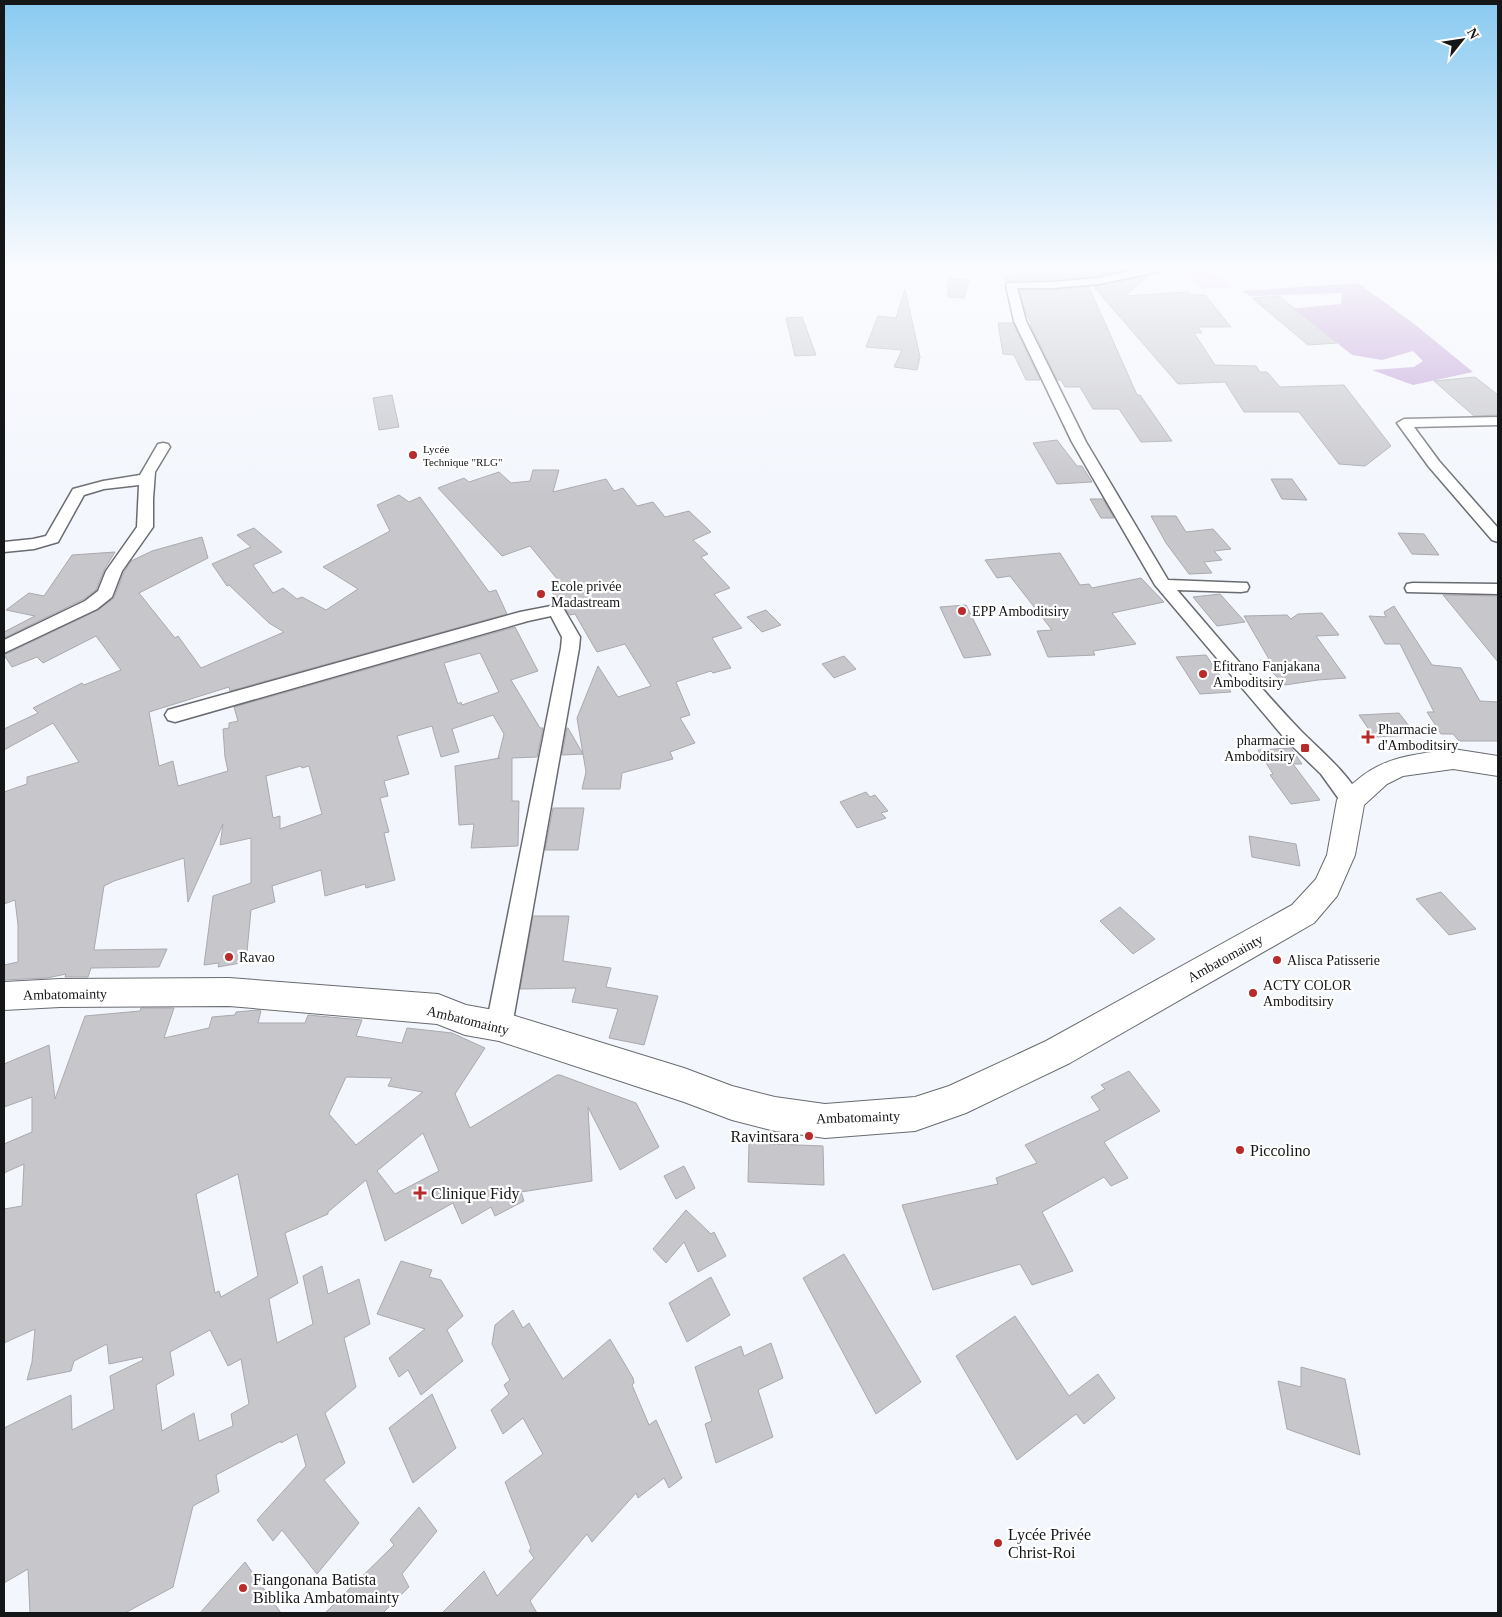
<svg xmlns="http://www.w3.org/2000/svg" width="1502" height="1617" font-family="'Times New Roman',serif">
	<rect width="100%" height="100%" fill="#f3f6fc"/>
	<!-- green -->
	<path fill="#e5d2f3" d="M1208,269L1231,288L1202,289L1180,270Z"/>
	<!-- forest -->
	<path fill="#c1a1d6" d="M1358,283L1413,323L1473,372L1413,385L1372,370L1414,367L1423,361L1413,351L1382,360L1352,355L1320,329L1278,310L1341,304L1342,293L1250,296L1242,291Z"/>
	<!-- building -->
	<path fill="#c6c6cb" stroke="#a9a9af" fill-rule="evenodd" d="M1096,268H1133L1099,276L1053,280L1007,281L1003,275H1017L1016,273L1097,272Z
		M1148,276L1125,296L1188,292L1191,295H1205L1231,327H1198L1202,333H1194L1215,365L1256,366L1260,372H1267L1280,387L1344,385L1391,446L1365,466L1339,464L1299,412H1244L1225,382L1178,384L1093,286Z
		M948,278L969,280L964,298L948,297Z
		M1089,287L1137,395H1140L1172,441L1141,442L1119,409H1093L1080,387H1065L1061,380H1057L1030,324H1032L1026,314L1019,290H1053Z
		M905,289L920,357L917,370L894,367L902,350L866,347L878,316L896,318Z
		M1279,296L1337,343L1308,345L1252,298Z
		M802,317L816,355L795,356L786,318Z
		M998,323H1013L1040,380H1026L1014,355L1003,354Z
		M1475,377L1498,395V415L1474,416L1434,381Z
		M392,395L399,427L379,430L373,398Z
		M1057,440L1077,466H1082L1092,482L1057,484L1033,443Z
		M533,470H559L553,492L606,479L614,491L623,488L637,506L653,502L665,517L689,511L711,532L693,540L708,554L701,557L730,588L714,594L742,628L712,638L731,668L713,673L711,671L676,682L690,715L680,718L695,743L670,752L673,759L622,773L620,789H582L586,772L577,718L598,666L618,697L651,686L625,644L597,652L575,614L570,615L550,590L563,586L530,546L502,556L438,488L464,478L469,482L499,472L511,483L530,481Z
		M1271,479H1292L1307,500L1282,499Z
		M399,495L409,502L420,497L489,592L496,590L507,614L230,691L229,687L149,712L159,766L173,761L178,786L228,771L225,757L223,729L229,728V723L238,721L234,707L515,627L538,671L511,680L540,728H543L537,757L512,758V801H519L518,846L471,848L474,824L459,825L455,766L500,758H498L504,734L493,715L452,729L459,752L441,757L432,726L397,736L409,774L384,781L388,796L380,798L389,832L384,833L395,880L366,888L365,884L325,896L321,870L272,886L275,902L251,910L246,962L218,967L219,963L204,965L213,896L251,883V838L220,845L223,824L188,902L184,858L114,881L104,886L94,950L167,949L159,967L91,968L88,977H65L66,974L47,978L4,980V965L18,962V925L15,900L4,904V792L27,784V777L79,762L53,723L4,750V729L38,713L33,708L82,683L84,685L121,670L96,636L43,663L37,657L12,667L4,655L98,610L114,598L124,572L131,561L152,551L202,537L208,558L139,593L175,638L178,636L201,668L284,632L269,623L229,585L227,586L212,564L251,547L237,535L254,528L282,552L253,565L273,593L283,588L297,599L302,597L326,610L358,589L323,567L390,531L377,505ZM480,653L499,692L462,705L461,702L458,704L444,663ZM301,766L302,768L309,766L322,814L280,829V816L273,818L266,776Z
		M1090,499H1103L1114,518H1101Z
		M1151,516H1176L1186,532L1213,529L1231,549L1214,551L1222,560L1204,562L1212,573L1189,574L1166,543Z
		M1398,533L1424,534L1439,555L1412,554Z
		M115,552L104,570L96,590L84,599L4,638V632L35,616L6,610L29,593L44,596L72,555Z
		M1060,553L1080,585L1089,584L1092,588L1141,578L1164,602L1112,613L1136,644L1093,651L1095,655L1048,657L1037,631L1052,630L1010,576L997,578L985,560Z
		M1220,594L1245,622L1217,626L1193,597Z
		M1443,595L1498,596V662L1453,607Z
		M966,605L991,655L964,658L940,607Z
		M1394,606L1432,665L1461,668L1480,701L1498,702V741H1459L1453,734H1441L1427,712H1434L1400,644H1385L1369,616L1386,617L1384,612Z
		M766,610L781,625L762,632L747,617Z
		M1322,613L1339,635L1316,636L1346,678L1318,680L1285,685L1260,660L1269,659L1244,616L1287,615L1291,619L1298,614Z
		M1206,655L1231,692L1200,694L1176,657Z
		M844,656L856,669L834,678L822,664Z
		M1399,713L1416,735L1374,737L1359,715Z
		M567,728H568L583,754L562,755Z
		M1291,748L1302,764H1293L1320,800L1291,804L1270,775L1273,774L1258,750Z
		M866,792L870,797L875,795L888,811L881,813L886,818L857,828L840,802Z
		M553,808H584L578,850H545Z
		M1249,836L1296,844L1300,866L1252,857Z
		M1441,892L1476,929L1449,935L1416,899Z
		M1120,907L1155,939L1133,954L1100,921Z
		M533,916H569L563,961L611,968L606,987L658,996L644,1045L609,1038L618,1009L572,1002L576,988L520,989Z
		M141,1008H174L164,1038L209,1028L212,1017L235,1015L236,1012L258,1010L261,1011L258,1023H305L308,1015L362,1020L356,1036L402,1043L407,1028L452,1033L485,1048L455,1094L470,1128L557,1075H560L636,1103L659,1147L620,1170L588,1107L592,1181L521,1192L524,1201L495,1216L491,1207L462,1224L453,1203L385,1241L366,1180L328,1212V1214L285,1233L298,1283L269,1299L277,1343L313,1324L303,1276L322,1266L328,1294L359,1279L370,1324L344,1338L356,1387L325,1413L345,1463L324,1480L359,1523L317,1574L282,1530L273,1541L257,1520L306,1466L297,1434L281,1443V1441L216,1475L219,1492L193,1506L173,1587L125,1613H30L28,1569L4,1583V1428L71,1395L72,1430L114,1409L110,1376L143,1360L142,1357L109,1364L107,1344L74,1361L71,1371L27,1380L32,1362L35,1329L4,1343V1209L22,1206L24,1164L4,1173V1144L32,1132V1097L4,1107V1064L49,1045L55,1099L85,1016L140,1011ZM346,1077L392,1078L388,1086L423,1092L356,1145L329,1114ZM423,1133L439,1171L395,1194L377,1171ZM238,1174L258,1276L221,1297L219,1291L215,1293L196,1194ZM210,1330L228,1366L241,1359L249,1404L231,1414L233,1426L199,1441L194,1413L162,1431L156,1385L174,1375L170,1352Z
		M1129,1071L1160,1111L1104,1142L1128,1178L1111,1186L1104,1177L1042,1212L1073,1271L1032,1285L1020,1264L933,1290L902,1205L998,1184L996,1178L1037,1163L1025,1145L1100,1110L1091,1097L1105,1089L1101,1085Z
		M749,1143L823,1146L824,1185L748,1182Z
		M684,1166L695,1188L676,1199L664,1176Z
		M686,1210L711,1234L714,1232L726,1256L698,1272L684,1242L666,1263L653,1249Z
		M844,1254L921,1382L876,1414L803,1278Z
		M401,1261L432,1270L429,1277L441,1280L463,1316L447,1330L463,1361L421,1395L408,1370L399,1377L389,1358L425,1329L377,1314Z
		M711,1277L730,1315L687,1342L669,1303Z
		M513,1310L523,1328L529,1323L563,1379L610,1339L633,1378L634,1383L632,1385L649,1425L656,1420L682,1478L669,1488L664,1478L638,1498L636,1493L592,1542L587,1534L530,1601L537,1613H442L484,1571L497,1596L534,1558L529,1551L531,1548L505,1482L543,1454L523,1418L503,1434L491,1410L509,1394L504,1385L510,1380L492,1344L495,1325Z
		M1015,1316L1069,1396L1098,1374L1115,1398L1084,1424L1076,1414L1017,1460L956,1356Z
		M771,1343L783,1378L758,1390L773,1437L716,1463L705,1424L712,1421L695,1367L741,1346L744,1356Z
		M1301,1367L1345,1379L1360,1455L1287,1429L1278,1381L1301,1387Z
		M432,1394L456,1448L413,1483L389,1428Z
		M419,1507L437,1531L402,1574L409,1587L383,1613H325L394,1545L390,1540Z
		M245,1562L281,1613H200Z"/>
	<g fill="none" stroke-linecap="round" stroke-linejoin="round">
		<defs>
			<path id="street" d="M1144,268H1166L1161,271L1099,284L1053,288H1017L1026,321L1086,442L1168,580L1247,583L1249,587L1247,591L1241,592L1177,590C1218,637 1258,686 1301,731C1323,753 1347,772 1362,800L1358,806L1351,808L1344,806L1321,774L1287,741L1155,585L1072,442L1014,321L1006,285L1007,283L1053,282L1099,278Z
				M1498,417V425L1414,427L1439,461L1498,528V542L1492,540L1429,467L1397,423L1404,419Z
				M163,443L168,444L170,447L155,472L153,499V527L122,571L112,597L97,609L4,653V640L85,601L98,591L106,571L137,527L139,485L104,489L84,495L58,542L34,549L4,552V542L33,539L46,536L73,489L103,481L140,475L158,444Z
				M1413,583L1498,584V594L1407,592L1405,588L1407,584Z
				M556,605L562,606L580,637L579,648L512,1026L508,1034L499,1038L490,1034L486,1026L561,648L562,637L551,616L528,621L175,722L168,720L165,715L168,710L175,708L520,612Z"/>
			<path id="secondary" d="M1453,749L1498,756V776L1453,769L1403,776L1387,784L1364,805L1355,855L1337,896L1314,923L1070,1063L966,1113L915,1131L825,1138L775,1131L732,1120L684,1102L499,1041L465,1035L437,1024L229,1006L60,1007L4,1010V982L60,979L229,978L438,994L466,1005L499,1011L684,1068L732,1086L775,1097L825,1104L915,1097L949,1086L1046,1041L1292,905L1316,879L1327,855L1337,800C1342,792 1348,787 1356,781C1386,755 1416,755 1453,749Z"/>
		</defs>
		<!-- street casing -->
		<use href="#street" stroke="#686b70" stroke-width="3"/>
		<!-- secondary casing -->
		<use href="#secondary" stroke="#686b70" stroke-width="2"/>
		<!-- street -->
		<use href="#street" fill="#fff" fill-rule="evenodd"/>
		<!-- secondary -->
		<use href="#secondary" fill="#fff" fill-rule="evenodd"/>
	</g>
	<!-- sky -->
	<linearGradient id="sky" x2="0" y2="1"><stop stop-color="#89caf0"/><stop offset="0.54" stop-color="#fafbfe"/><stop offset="1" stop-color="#fafbfe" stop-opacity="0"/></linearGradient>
	<rect width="1502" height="495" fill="url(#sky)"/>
	<!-- markers -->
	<g fill="#b92a2a" stroke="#fff" stroke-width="2">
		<circle cx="413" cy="455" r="5"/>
		<circle cx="541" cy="594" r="5"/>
		<circle cx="962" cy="611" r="5"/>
		<circle cx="1203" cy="674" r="5"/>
		<path d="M1365.5 729.5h5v5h5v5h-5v5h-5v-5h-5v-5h5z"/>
		<rect x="1300" y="743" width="10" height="10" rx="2.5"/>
		<circle cx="229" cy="957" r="5"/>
		<circle cx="1277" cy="960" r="5"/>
		<circle cx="1253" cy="993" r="5"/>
		<circle cx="809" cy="1136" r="5"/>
		<circle cx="1240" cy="1150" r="5"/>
		<path d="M417.5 1185.5h5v5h5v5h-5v5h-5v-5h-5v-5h5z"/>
		<circle cx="998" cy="1543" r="5"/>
		<circle cx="243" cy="1588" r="5"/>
	</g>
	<g text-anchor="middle" stroke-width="4.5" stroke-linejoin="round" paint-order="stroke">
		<!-- far-poi labels -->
		<g font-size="11" fill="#151618" stroke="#fff" text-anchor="start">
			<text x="423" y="453">Lycée<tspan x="423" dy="13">Technique "RLG"</tspan></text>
		</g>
		<!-- poi labels -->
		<g font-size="14" fill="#151618" stroke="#fff" text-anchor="start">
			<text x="551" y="591">Ecole privée<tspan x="551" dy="16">Madastream</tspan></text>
			<text x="972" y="616">EPP Amboditsiry</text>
			<text x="1213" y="671">Efitrano Fanjakana<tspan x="1213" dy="16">Amboditsiry</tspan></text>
			<text x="1378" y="734">Pharmacie<tspan x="1378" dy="16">d'Amboditsiry</tspan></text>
			<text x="1295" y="745" text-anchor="end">pharmacie<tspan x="1295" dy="16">Amboditsiry</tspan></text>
			<text x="239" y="962">Ravao</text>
			<text x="1287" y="965">Alisca Patisserie</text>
			<text x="1263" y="990">ACTY COLOR<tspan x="1263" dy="16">Amboditsiry</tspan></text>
		</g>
		<!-- street labels -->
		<g font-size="14" fill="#151618" stroke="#fff">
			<text transform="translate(1225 958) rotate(-29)" y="5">Ambatomainty</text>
			<text transform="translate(65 994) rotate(-1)" y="5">Ambatomainty</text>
			<text transform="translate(468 1020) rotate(14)" y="5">Ambatomainty</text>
			<text transform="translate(858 1117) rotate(-2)" y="5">Ambatomainty</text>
		</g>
		<!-- near-poi labels -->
		<g font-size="16" fill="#151618" stroke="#fff" text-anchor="start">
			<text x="799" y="1142" text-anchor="end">Ravintsara</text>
			<text x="1250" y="1156">Piccolino</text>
			<text x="431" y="1199">Clinique Fidy</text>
			<text x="1008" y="1540">Lycée Privée<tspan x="1008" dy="18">Christ-Roi</tspan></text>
			<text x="253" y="1585">Fiangonana Batista<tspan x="253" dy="18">Biblika Ambatomainty</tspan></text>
		</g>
	</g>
	<!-- border -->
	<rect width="1502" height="1617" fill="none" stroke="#151618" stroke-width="10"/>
	<!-- north arrow -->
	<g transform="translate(1462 40) rotate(60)" stroke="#ffffff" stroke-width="4" paint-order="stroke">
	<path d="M0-4L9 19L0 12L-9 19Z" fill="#151618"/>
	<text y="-8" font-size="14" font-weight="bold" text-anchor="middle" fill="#151618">N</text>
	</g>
</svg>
